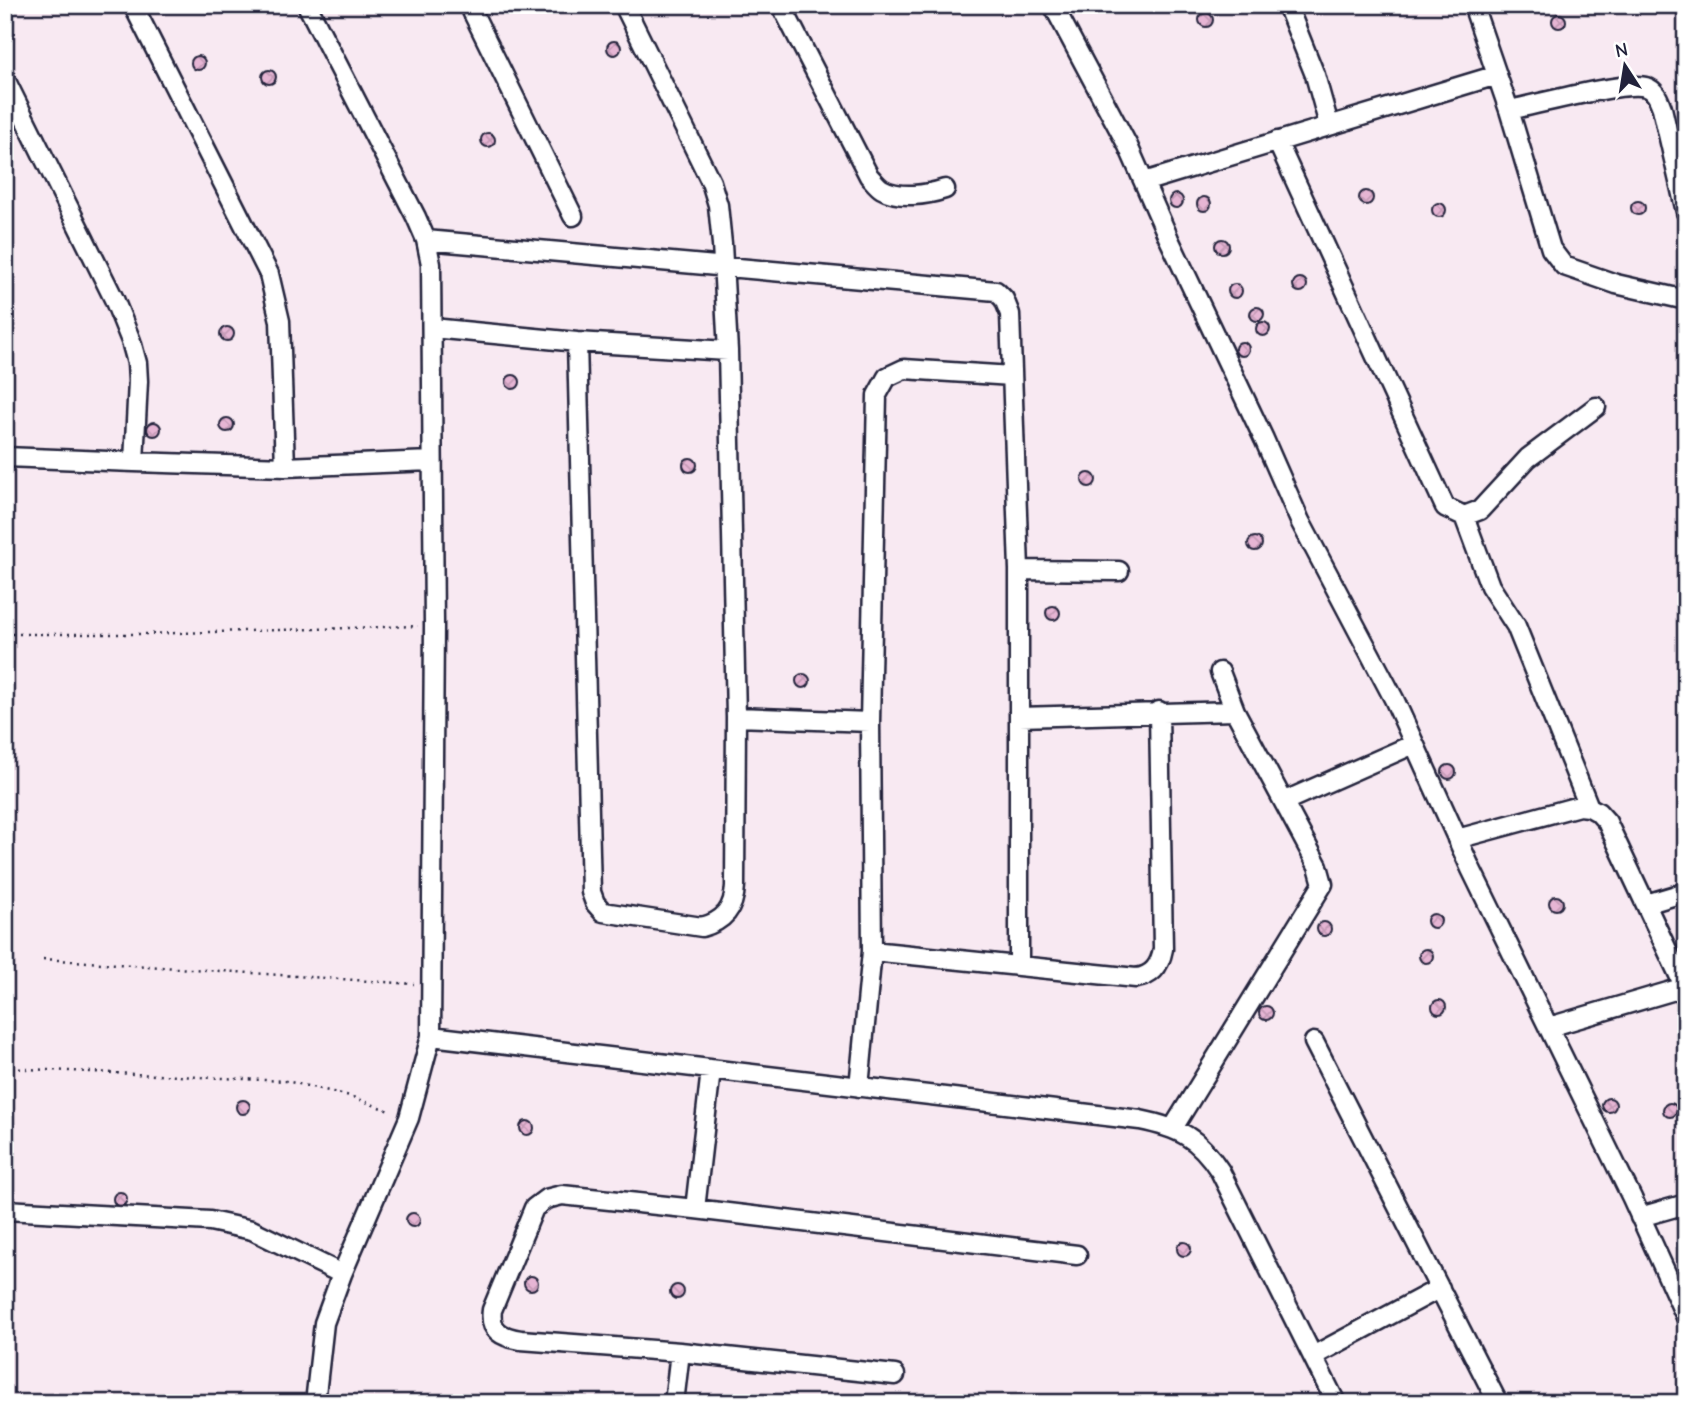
<svg xmlns="http://www.w3.org/2000/svg" width="1691" height="1408" font-family="'Comic Neue',sans-serif">
	<defs>
		<pattern id="building-cross-hatch" width="8" height="8" patternUnits="userSpaceOnUse" patternTransform="scale(1.75)"><rect width="8" height="8" fill="#e6b5d4"/><path d="M0 0l8 8M0 8l8-8" fill="none" stroke="#c59bb7"/></pattern>
	</defs>
	<rect width="100%" height="100%" fill="#f8e9f2"/>
	<filter id="ink" filterUnits="userSpaceOnUse"><feTurbulence type="fractalNoise" baseFrequency=".0143" numOctaves="2"/><feDisplacementMap in="SourceGraphic" scale="14" xChannelSelector="R" yChannelSelector="G"/><feConvolveMatrix kernelMatrix="1 2 1 2 8 2 1 2 1" color-interpolation-filters="sRGB"/></filter>
	<g filter="url(#ink)">
		<!-- building -->
		<path fill="url(#building-cross-hatch)" stroke="#22223b" stroke-width="2" d="M1199 20a7 7 0 1 1 14 0a7 7 0 1 1-14 0Z
			M1552 21a7 7 0 1 1 14 0a7 7 0 1 1-14 0Z
			M607 48a7 7 0 1 1 14 0a7 7 0 1 1-14 0Z
			M191 63a7 7 0 1 1 14 0a7 7 0 1 1-14 0Z
			M262 77a7 7 0 1 1 14 0a7 7 0 1 1-14 0Z
			M481 140a7 7 0 1 1 14 0a7 7 0 1 1-14 0Z
			M1359 198a7 7 0 1 1 14 0a7 7 0 1 1-14 0Z
			M1169 201a7 7 0 1 1 14 0a7 7 0 1 1-14 0Z
			M1197 204a7 7 0 1 1 14 0a7 7 0 1 1-14 0Z
			M1631 208a7 7 0 1 1 14 0a7 7 0 1 1-14 0Z
			M1432 210a7 7 0 1 1 14 0a7 7 0 1 1-14 0Z
			M1215 246a7 7 0 1 1 14 0a7 7 0 1 1-14 0Z
			M1293 285a7 7 0 1 1 14 0a7 7 0 1 1-14 0Z
			M1228 291a7 7 0 1 1 14 0a7 7 0 1 1-14 0Z
			M1250 314a7 7 0 1 1 14 0a7 7 0 1 1-14 0Z
			M1256 329a7 7 0 1 1 14 0a7 7 0 1 1-14 0Z
			M220 334a7 7 0 1 1 14 0a7 7 0 1 1-14 0Z
			M1235 349a7 7 0 1 1 14 0a7 7 0 1 1-14 0Z
			M506 382a7 7 0 1 1 14 0a7 7 0 1 1-14 0Z
			M220 425a7 7 0 1 1 14 0a7 7 0 1 1-14 0Z
			M147 429a7 7 0 1 1 14 0a7 7 0 1 1-14 0Z
			M683 465a7 7 0 1 1 14 0a7 7 0 1 1-14 0Z
			M1082 480a7 7 0 1 1 14 0a7 7 0 1 1-14 0Z
			M1248 544a7 7 0 1 1 14 0a7 7 0 1 1-14 0Z
			M1046 613a7 7 0 1 1 14 0a7 7 0 1 1-14 0Z
			M796 681a7 7 0 1 1 14 0a7 7 0 1 1-14 0Z
			M1442 772a7 7 0 1 1 14 0a7 7 0 1 1-14 0Z
			M1549 903a7 7 0 1 1 14 0a7 7 0 1 1-14 0Z
			M1427 921a7 7 0 1 1 14 0a7 7 0 1 1-14 0Z
			M1317 929a7 7 0 1 1 14 0a7 7 0 1 1-14 0Z
			M1419 956a7 7 0 1 1 14 0a7 7 0 1 1-14 0Z
			M1432 1007a7 7 0 1 1 14 0a7 7 0 1 1-14 0Z
			M1259 1013a7 7 0 1 1 14 0a7 7 0 1 1-14 0Z
			M1602 1105a7 7 0 1 1 14 0a7 7 0 1 1-14 0Z
			M236 1107a7 7 0 1 1 14 0a7 7 0 1 1-14 0Z
			M1663 1110a7 7 0 1 1 14 0a7 7 0 1 1-14 0Z
			M520 1128a7 7 0 1 1 14 0a7 7 0 1 1-14 0Z
			M113 1199a7 7 0 1 1 14 0a7 7 0 1 1-14 0Z
			M406 1220a7 7 0 1 1 14 0a7 7 0 1 1-14 0Z
			M1177 1249a7 7 0 1 1 14 0a7 7 0 1 1-14 0Z
			M524 1283a7 7 0 1 1 14 0a7 7 0 1 1-14 0Z
			M670 1292a7 7 0 1 1 14 0a7 7 0 1 1-14 0Z"/>
		<g fill="none" stroke-linecap="round" stroke-linejoin="round">
			<defs>
				<path id="street" d="M133,5L269,274L280,321L285,467
					M307,5L416,217L426,240L431,264L434,625L431,1036L409,1118L342,1274L324,1323L315,1403
					M469,5L573,216
					M781,5L869,176C873,180 877,186 882,189C899,199 927,195 945,189
					M1053,5L1128,146L1169,239L1264,439L1300,521L1394,699L1471,869L1632,1198L1686,1317
					M1287,5L1315,75L1329,125
					M1473,5L1509,110L1551,249L1564,266L1616,284L1686,300
					M5,79L114,299L131,341L137,363L138,381L134,462L285,467L431,461
					M1509,110C1535,105 1626,80 1646,87C1656,90 1659,100 1662,108L1686,212
					M1277,141L1445,507L1464,516L1480,510L1528,458L1596,407
					M1144,182L1497,75
					M426,240L996,291L1004,299L1010,314L1019,570V966
					M432,328L577,342L728,351
					M577,342L591,892L595,903L603,912L702,927C724,921 734,909 735,886L736,717L728,351L722,244L718,205L711,182L624,5
					M5,457L134,462
					M1464,516L1490,586L1516,626L1589,807
					M1019,570L1119,571
					M736,717L870,722
					M1019,717L1235,711
					M1285,801L1414,744
					M1457,839L1579,806L1589,807L1598,812L1607,822L1686,990
					M1646,904L1686,892
					M872,951L1136,978C1153,976 1160,965 1163,949L1159,711
					M1549,1027L1685,987
					M431,1036L1140,1120C1179,1128 1198,1137 1220,1171L1336,1403
					M1314,1042L1498,1403
					M859,1087L872,951L870,722L877,395L887,377L904,369L1012,376
					M1173,1128L1323,884L1318,866L1235,711L1220,672
					M695,1209L711,1070
					M5,1210L210,1221L252,1230L342,1274
					M1640,1217L1686,1204
					M1313,1356L1440,1288
					M895,1375L680,1352L521,1340C502,1337 489,1331 492,1310L534,1208L546,1199L562,1195L695,1209L1077,1255
					M674,1403L680,1352"/>
			</defs>
			<!-- street casing -->
			<use href="#street" stroke="#22223b" stroke-width="23"/>
			<!-- path -->
			<path stroke="#22223b" stroke-width="2.5" stroke-dasharray="2 5" stroke-linecap="butt" d="M5,634H143L418,626
				M43,959L414,984
				M5,1068L286,1081L350,1096L392,1112"/>
			<!-- street -->
			<use href="#street" stroke="#fff" stroke-width="18"/>
		</g>
	</g>
	<!-- margin -->
	<rect width="1691" height="1408" fill="none" stroke="#fff" stroke-width="28"/>
	<rect x="14" y="14" width="1663" height="1380" fill="none" stroke="#22223b" stroke-width="2.5" filter="url(#ink)"/>
	<!-- north arrow -->
	<g transform="translate(1625 66) rotate(348)" stroke="#ffffff" stroke-width="5" paint-order="stroke">
	<path d="M0-5L12 26L0 18L-12 26Z" fill="#22223b"/>
	<text y="-10" font-size="19" font-weight="bold" text-anchor="middle" fill="#22223b">N</text>
	</g>
</svg>
